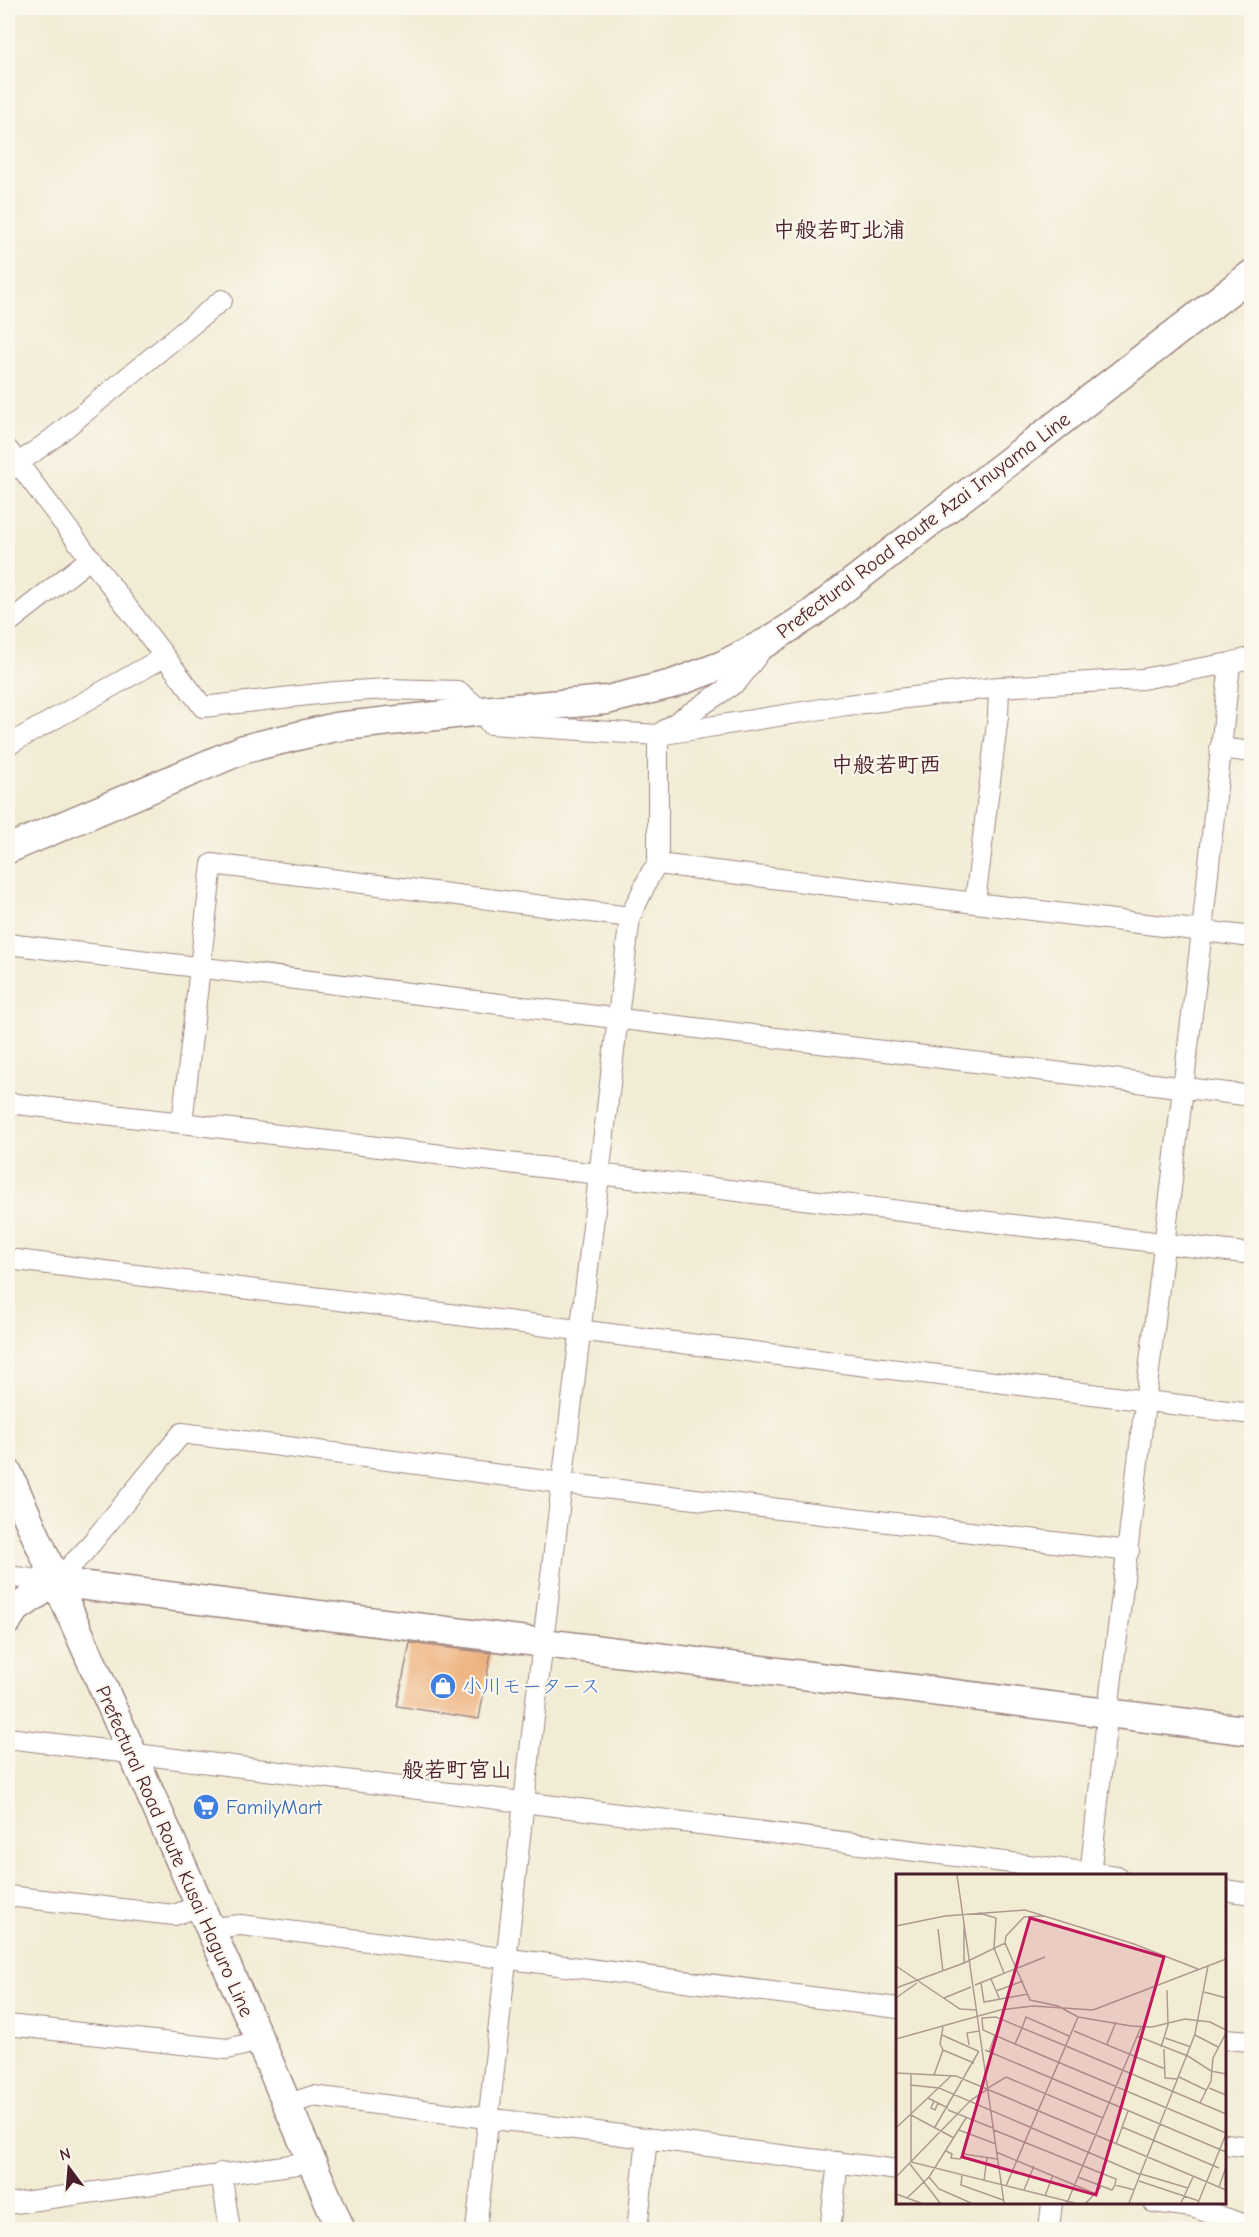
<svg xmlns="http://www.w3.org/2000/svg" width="1259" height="2237" font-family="'Comic Neue','Klee One',sans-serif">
	<rect width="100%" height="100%" fill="#fbf7ec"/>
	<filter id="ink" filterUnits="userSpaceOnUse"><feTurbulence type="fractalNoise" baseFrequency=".0167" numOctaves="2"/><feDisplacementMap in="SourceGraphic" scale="12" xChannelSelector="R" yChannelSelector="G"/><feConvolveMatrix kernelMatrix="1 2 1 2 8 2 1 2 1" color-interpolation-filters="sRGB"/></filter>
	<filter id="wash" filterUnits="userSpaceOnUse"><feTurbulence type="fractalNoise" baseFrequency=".008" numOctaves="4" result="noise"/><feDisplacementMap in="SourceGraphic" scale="24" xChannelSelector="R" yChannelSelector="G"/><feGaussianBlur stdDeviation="1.35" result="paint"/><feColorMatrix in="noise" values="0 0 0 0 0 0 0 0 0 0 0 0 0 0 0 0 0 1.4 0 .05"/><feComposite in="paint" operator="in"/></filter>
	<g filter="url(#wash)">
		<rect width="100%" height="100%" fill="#f2ecd5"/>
		<g id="blocks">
			<!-- building -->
			<path fill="#eeb27f" d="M410,1643L491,1653L479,1719L397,1706Z"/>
		</g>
	</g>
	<g filter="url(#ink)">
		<use href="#blocks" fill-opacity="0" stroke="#9e8680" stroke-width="1.5"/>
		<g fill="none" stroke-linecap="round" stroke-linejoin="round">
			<defs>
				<path id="street" d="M8,450L203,707L335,692L388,689L458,691L482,711L490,724L658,735L847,705L999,687L1142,679L1230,663L1252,657
					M8,471L53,438L222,300
					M8,623L91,558
					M662,732L738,681L763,648
					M8,745L164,657
					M1220,748L1252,752
					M658,864L1252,937
					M975,902L998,716L999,687
					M8,944L1252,1096
					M8,1103L182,1123L212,864L630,917
					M182,1123L1252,1254
					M8,1259L1252,1414
					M8,1576L55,1582L85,1551L182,1433L562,1483L1129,1551
					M8,1738L1117,1876
					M1090,1876L1106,1727L1202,931L1230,663
					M1224,1890L1252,1894
					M8,1896L174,1915L200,1906
					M210,1928L241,1925L898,2008
					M8,2025L227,2049L260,2041
					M1224,2039L1252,2041
					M287,2105L313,2096L898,2170
					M1224,2144L1252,2147
					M221,2173L230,2230
					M1153,2202L1192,2207L1252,2227
					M8,2204L312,2162
					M476,2230L524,1801L630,917L651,873L658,864V735
					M637,2230L647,2138
					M830,2230L838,2162
					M1049,2230L1052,2202"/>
				<path id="secondary" d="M8,849L244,749L335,727L482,711L607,700L672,684L723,665L769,641L811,614L1252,274
					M8,1473L260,2041L341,2230
					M8,1620L14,1610L55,1582L1252,1731"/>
			</defs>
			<!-- street casing -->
			<use href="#street" stroke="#9e8680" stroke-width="22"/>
			<!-- secondary casing -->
			<use href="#secondary" stroke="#9e8680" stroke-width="31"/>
			<!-- street -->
			<use href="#street" stroke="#fff" stroke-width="20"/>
			<!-- secondary -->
			<use href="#secondary" stroke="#fff" stroke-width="28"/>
		</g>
	</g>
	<!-- icons -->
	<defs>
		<symbol id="shop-disc" viewBox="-11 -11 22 22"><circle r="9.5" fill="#3f7fe0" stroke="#fbf7ec"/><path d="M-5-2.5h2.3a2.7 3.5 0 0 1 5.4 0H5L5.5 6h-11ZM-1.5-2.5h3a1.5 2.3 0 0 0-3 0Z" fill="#fff"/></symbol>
		<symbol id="supermarket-disc" viewBox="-11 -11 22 22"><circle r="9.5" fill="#3f7fe0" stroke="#fbf7ec"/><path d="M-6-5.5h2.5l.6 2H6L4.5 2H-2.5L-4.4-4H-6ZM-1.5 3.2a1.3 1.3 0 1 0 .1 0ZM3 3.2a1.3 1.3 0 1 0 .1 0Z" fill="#fff"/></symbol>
	</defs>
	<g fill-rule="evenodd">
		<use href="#shop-disc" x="428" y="1671" width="30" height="30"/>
		<use href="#supermarket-disc" x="191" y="1792" width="30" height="30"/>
	</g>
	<g text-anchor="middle" stroke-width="4.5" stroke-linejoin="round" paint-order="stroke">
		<!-- street labels -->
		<g font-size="20" fill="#4a1f2b" stroke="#fbf7ec">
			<text transform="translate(923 525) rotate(-37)" y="7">Prefectural Road Route Azai Inuyama Line</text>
			<text transform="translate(175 1851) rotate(66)" y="7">Prefectural Road Route Kusai Haguro Line</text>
		</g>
		<!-- shop labels -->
		<g font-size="20" fill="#366cbe" stroke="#fbf7ec" text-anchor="start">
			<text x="462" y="1693">小川モータース</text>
			<text x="226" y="1814">FamilyMart</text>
		</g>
		<!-- quarter labels -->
		<g font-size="22" font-weight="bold" fill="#4a1f2b" stroke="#fbf7ec">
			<text x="839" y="237">中般若町北浦</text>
			<text x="886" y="772">中般若町西</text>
			<text x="457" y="1777">般若町宮山</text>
		</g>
	</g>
	<!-- overview -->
	<g transform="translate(896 1874)">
		<rect width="330" height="330" fill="#f2ecd5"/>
		<path fill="none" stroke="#af9a91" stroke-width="1.5" d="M61,1L108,329M83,39L100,44L98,74L108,99M68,50V89M0,52L49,42L129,36L238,70L302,95M42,55L47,98M109,69L110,62L128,43L148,42M0,92L64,135L81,136M95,105L104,126M85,109L88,128L132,120M79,111L149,83M0,114L68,89L109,69L134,126L162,132L182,143L235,152L256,153L289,145L314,148L330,156M100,117L127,107M308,118L330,124M0,124L21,109M48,124L75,113M178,157L269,195M46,161L82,177M299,161L322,173M173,162L130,143L126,154L119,170L87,156L86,144L100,143L126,154L170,172L330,240M241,162L292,182L315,197L330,200M269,164L295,173M0,165L104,136L137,132L197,136L330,85M119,170L330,259M211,170L220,148M73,171L71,159L83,157M265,173L272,151L271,116M268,175L269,204L282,205M47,176L78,189M89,176L330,278M93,178L99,161M0,199L60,202L330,316M15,200V288L179,329M38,201L47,176L44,170L47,153M283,203L310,216M14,211L43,214L245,301M92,214L110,203L207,244M313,214L330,221M32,224L52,234M38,227L35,234L39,236L42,229M304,229L315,207L317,184L330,159M52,236L97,254M15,241L58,264M70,244L33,303L43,315L75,329M39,253L83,177M226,253L323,294M0,254L55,202M63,256L100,270M98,256L220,305L219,311M220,270L232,237M50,277L56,280L55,284L64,285L68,280L101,285M100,278L200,320M14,290L44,329M245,300L292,314M66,301L65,311L107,326M0,303L75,226L92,215M182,303L216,316L219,311L239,316M88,307L91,283M243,307L303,327M110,312L182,143M323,313L330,293M128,316L138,292M0,320L25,329M149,322L157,301M11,324L33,303M171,329L245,153M190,329L205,313M233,329L299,160L312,92M285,329L297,303M302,329L330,260"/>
		<path fill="#c2185b" fill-opacity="0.15" stroke="#c2185b" stroke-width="3" d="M134,44L268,83L200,321L66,283Z"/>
		<rect width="330" height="330" fill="none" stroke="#4a1f2b" stroke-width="3"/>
	</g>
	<!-- margin -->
	<rect width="1259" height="2237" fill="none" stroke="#fbf7ec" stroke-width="30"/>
	<!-- north arrow -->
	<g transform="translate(69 2168) rotate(344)" stroke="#fbf7ec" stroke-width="4.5" paint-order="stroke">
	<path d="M0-4.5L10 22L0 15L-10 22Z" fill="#4a1f2b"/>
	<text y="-9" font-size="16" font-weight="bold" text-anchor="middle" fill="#4a1f2b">N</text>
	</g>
</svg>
